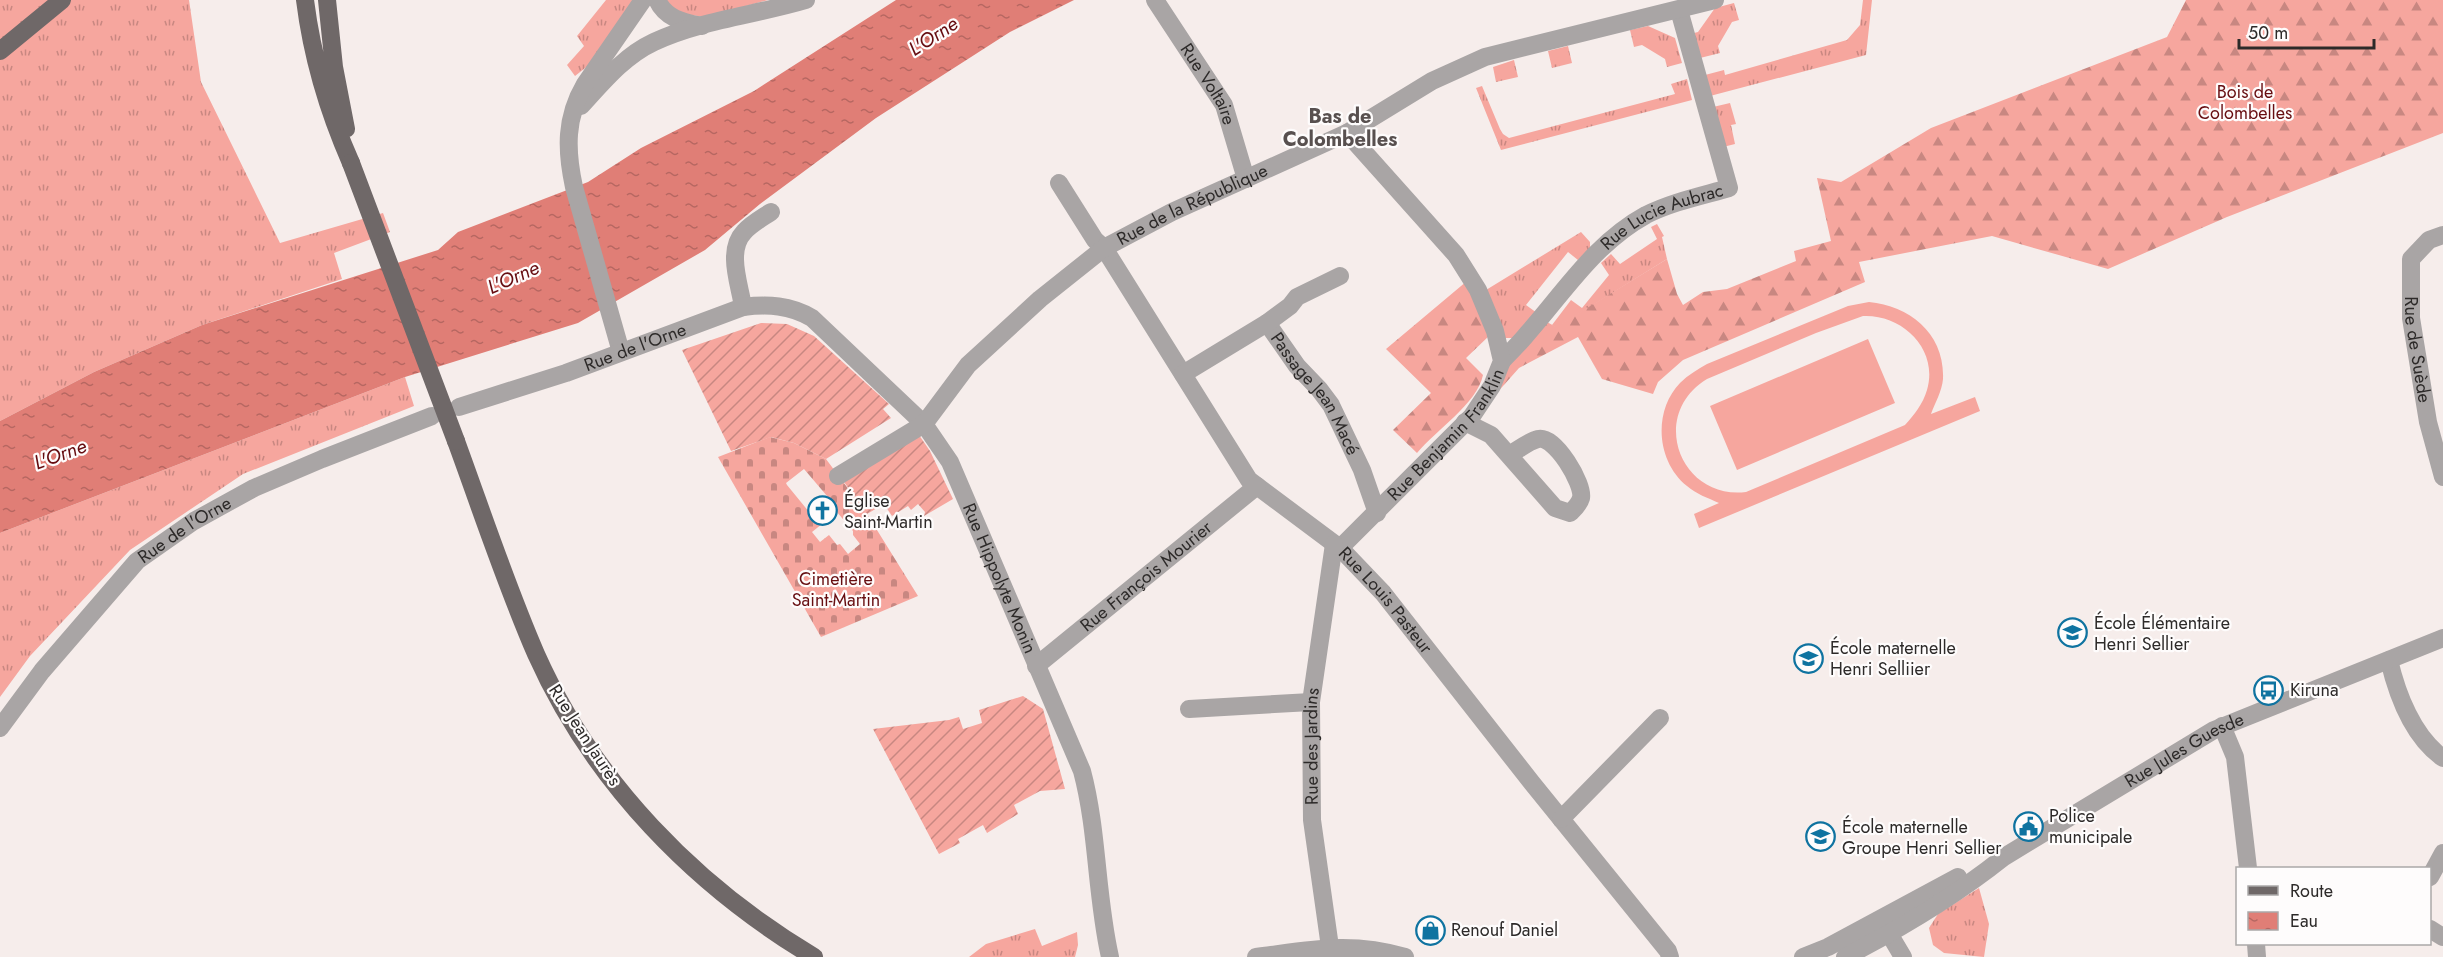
<svg xmlns="http://www.w3.org/2000/svg" width="2443" height="957" font-family="Jost,sans-serif">
	<defs>
		<pattern id="grass-tufts" width="24" height="20" patternUnits="userSpaceOnUse" patternTransform="scale(1.5)"><rect width="24" height="20" fill="#f6a69e"/><path d="M3 7l-1-3M5 7V3M7 7l1-3M15 17l-1-3M17 17v-4M19 17l1-3" fill="none" stroke="#c88781"/></pattern>
		<pattern id="forest-firs" width="22" height="20" patternUnits="userSpaceOnUse" patternTransform="scale(1.5)"><rect width="22" height="20" fill="#f6a69e"/><path d="M5 1l3.5 6h-7zM16 11l3.5 6h-7z" fill="#c88781"/></pattern>
		<pattern id="cemetery-stones" width="16" height="16" patternUnits="userSpaceOnUse" patternTransform="scale(1.5)"><rect width="16" height="16" fill="#f6a69e"/><path d="M2 7V4a2 2 0 0 1 4 0v3zM10 15v-3a2 2 0 0 1 4 0v3z" fill="#c88781"/></pattern>
		<pattern id="garden-furrows" width="10" height="10" patternUnits="userSpaceOnUse" patternTransform="scale(1.5)"><rect width="10" height="10" fill="#f6a69e"/><path d="M-1 1l2-2M0 10L10 0M9 11l2-2" fill="none" stroke="#c88781"/></pattern>
		<pattern id="water-ripples" width="26" height="14" patternUnits="userSpaceOnUse" patternTransform="scale(1.5)"><rect width="26" height="14" fill="#e07e76"/><path d="M2 4q2-2 4 0t4 0M15 11q2-2 4 0t4 0" fill="none" stroke="#b66761"/></pattern>
	</defs>
	<rect width="100%" height="100%" fill="#f6edeb"/>
	<!-- grass -->
	<path fill="url(#grass-tufts)" d="M0,0H189L201,82L280,243L383,213L390,232L334,253L342,279L202,325L94,372L0,421Z
		M606,0H634L589,65L575,76L567,65L584,46L577,36Z
		M665,0H768L707,17L680,14Z
		M1863,0H1872L1866,55L1710,96L1705,75L1724,70L1725,75L1847,40L1860,25Z
		M1734,3L1739,20L1732,22L1718,46L1720,53L1700,58L1694,33L1698,32L1715,8Z
		M1648,26L1675,38L1682,63L1667,67L1665,59L1642,45L1634,47L1630,30Z
		M1568,46L1572,63L1552,68L1548,51Z
		M1514,60L1518,77L1496,82L1493,67Z
		M1687,79L1692,100L1501,150L1476,88L1482,86L1500,129L1503,134L1509,138L1675,94L1671,84Z
		M1730,103L1736,124L1731,125L1735,144L1723,147L1713,107Z
		M1657,224L1664,236L1662,237L1667,259L1556,328L1552,325L1571,300L1582,308L1609,275L1601,263L1611,254L1620,264L1657,239L1651,227Z
		M1581,232L1590,242V248L1578,260L1568,252L1526,305L1537,313L1513,338H1504L1486,290Z
		M405,377L414,406L243,474L130,550L30,656L0,697V533Z
		M1979,888L1989,924L1984,957L1944,953L1933,945L1929,928L1938,914Z
		M1035,929L1042,946L1077,932L1078,945L1075,957H969L986,944Z"/>
	<!-- forest -->
	<path fill="url(#forest-firs)" d="M2186,0H2443V133L2227,217L2108,269L1992,236L1859,262L1865,282L1683,360L1658,382L1653,394L1602,379L1578,337L1519,368L1487,404L1514,358L1547,322L1556,327L1667,259L1677,294L1683,305L1703,292L1727,289L1796,261L1794,251L1831,241L1817,178L1841,182L1931,128L2167,37Z
		M1467,281L1490,335L1466,358L1483,375C1477,404 1436,430 1417,453L1393,430L1431,393L1386,349Z"/>
	<!-- cemetery -->
	<path fill="url(#cemetery-stones)" fill-rule="evenodd" d="M770,437L794,443L826,459L867,514L918,596L821,637L718,457ZM804,469L833,503L831,505L853,531V535L860,544L848,554L840,544L837,545L829,535L820,542L812,532L822,524L816,517L814,518L787,485L786,483Z"/>
	<!-- garden -->
	<path fill="url(#garden-furrows)" d="M761,323L787,324L814,336L889,404L883,409L891,418L826,459L794,443L771,437L731,451L682,350Z
		M919,435L930,451L953,499L924,516L925,512L918,504L911,510L908,506L892,516L884,504L867,514L844,482Z
		M1023,696L1043,709L1065,789L1040,791L1014,805L1018,814L987,833L983,825L958,839L960,843L939,854L873,729L949,720L959,717L963,729L982,723L979,710Z"/>
	<!-- pitch -->
	<path fill="#f6a69e" fill-rule="evenodd" d="M1869,302C1910,306 1945,334 1943,379C1942,391 1935,403 1931,414L1975,397L1980,411L1699,528L1694,514L1719,503C1708,498 1696,494 1687,486C1656,461 1653,411 1680,383C1688,375 1698,369 1707,364L1848,306ZM1863,316C1902,314 1939,349 1927,390C1923,404 1914,415 1905,425L1746,492C1680,500 1648,415 1707,379L1816,333Z
		M1868,339L1895,403L1737,470L1710,406Z"/>
	<!-- water -->
	<path fill="url(#water-ripples)" d="M896,0H1074L1010,32L876,118L760,204L705,250L578,323L405,377L0,533V421L94,372L202,325L438,250L458,232L588,182L641,148L754,91Z"/>
	<g fill="none" stroke-linecap="round" stroke-linejoin="round">
		<!-- minor -->
		<g stroke="#a9a5a5" stroke-width="18">
			<path d="M657,0C666,19 683,22 702,26"/>
			<path id="s1" d="M1155,0L1224,105L1246,179"/>
			<path d="M581,106C603,82 624,56 654,42C701,20 756,15 806,0"/>
			<path id="s2" d="M1059,183L1095,240L1104,248L1249,480L1340,548L1383,593L1532,783L1668,951L1670,957"/>
			<path id="s3" d="M2443,235L2429,240L2411,259V318L2428,422L2443,477"/>
			<path d="M743,307C740,285 726,251 744,232C751,224 762,218 771,212"/>
			<path id="s4" d="M1267,323L1297,366L1319,389L1331,405L1362,470L1377,513"/>
			<path d="M621,352L574,187C566,150 565,118 585,84L643,0"/>
			<path id="s5" d="M1502,361C1510,352 1520,343 1527,334C1565,291 1595,243 1646,215C1672,202 1701,196 1729,188L1679,10"/>
			<path d="M1183,374L1267,323L1290,306L1297,297L1340,276"/>
			<path id="s6" d="M459,407L566,373L743,307C768,304 790,305 812,318L924,424L950,462L1082,771C1098,831 1096,896 1110,957"/>
			<path d="M1465,422L1491,435L1555,508L1570,513C1574,509 1579,505 1581,498C1584,484 1555,435 1538,439C1529,441 1518,450 1509,455"/>
			<path id="s7" d="M838,476L924,424L968,365L1040,299L1104,248L1172,212L1347,133L1432,81L1485,57L1715,0"/>
			<path id="s8" d="M1340,548L1472,416L1492,386L1502,361L1495,331L1478,290L1456,255L1347,133"/>
			<path d="M2389,660C2397,694 2413,737 2443,758"/>
			<path id="s9" d="M1036,666L1257,486"/>
			<path d="M1189,709L1311,702"/>
			<path d="M2222,726L2235,757L2248,868"/>
			<path id="s10" d="M0,728L42,671L137,561L194,521L254,488L322,459L432,416"/>
			<path d="M1561,819L1660,718"/>
			<path d="M2430,877L2443,853"/>
			<path d="M1884,925L1903,957"/>
			<path d="M2430,929L2443,937"/>
			<path d="M2256,944L2257,957"/>
			<path id="s11" d="M1330,947L1312,820L1311,702L1334,544"/>
			<path d="M1256,957C1311,950 1350,941 1405,957"/>
			<path d="M1803,957L1828,947L1958,877"/>
			<path id="s12" d="M1845,957C1900,929 1955,896 2004,857L2214,730L2443,638"/>
		</g>
		<!-- major -->
		<path stroke="#6f6868" stroke-width="18" d="M305,0C312,56 328,111 351,163
			M327,0L334,67L346,129
			M0,51L62,0
			M456,441C482,512 506,585 536,654C593,782 695,886 814,957"/>
		<!-- major-bridge -->
		<path stroke="#6f6868" stroke-width="18" d="M351,163L456,441"/>
	</g>
	<!-- icons -->
	<defs>
		<symbol id="church-ring" viewBox="-11 -11 22 22"><circle r="9.5" fill="#fefcfc" stroke="#0f73a0" stroke-width="1.5"/><path d="M-1.2-6h2.4v3.5h3.3v2.4h-3.3V6h-2.4V-.1h-3.3v-2.4h3.3Z" fill="#0f73a0"/></symbol>
		<symbol id="school-ring" viewBox="-11 -11 22 22"><circle r="9.5" fill="#fefcfc" stroke="#0f73a0" stroke-width="1.5"/><path d="M0-5L7-2L0 1L-7-2ZM-4 1L0 2.5L4 1V4Q0 6-4 4Z" fill="#0f73a0"/></symbol>
		<symbol id="bus-ring" viewBox="-11 -11 22 22"><circle r="9.5" fill="#fefcfc" stroke="#0f73a0" stroke-width="1.5"/><path d="M-5-6H5V4H4V6H2V4H-2V6H-4V4H-5ZM-3.5-4V0h7V-4ZM-3.5 1.2v1.5H-2V1.2ZM2 1.2v1.5H3.5V1.2Z" fill="#0f73a0"/></symbol>
		<symbol id="civic-ring" viewBox="-11 -11 22 22"><circle r="9.5" fill="#fefcfc" stroke="#0f73a0" stroke-width="1.5"/><path d="M-.6-6.5H3V-4.5H.6V-3L4-1V1h2V6H-6V1h2V-1L-.6-3ZM-1.2 2.5V6h2.4V2.5Z" fill="#0f73a0"/></symbol>
		<symbol id="shop-ring" viewBox="-11 -11 22 22"><circle r="9.5" fill="#fefcfc" stroke="#0f73a0" stroke-width="1.5"/><path d="M-5-2.5h2.3a2.7 3.5 0 0 1 5.4 0H5L5.5 6h-11ZM-1.5-2.5h3a1.5 2.3 0 0 0-3 0Z" fill="#0f73a0"/></symbol>
	</defs>
	<g fill-rule="evenodd">
		<use href="#church-ring" x="806" y="494" width="33" height="33"/>
		<use href="#school-ring" x="2056" y="616" width="33" height="33"/>
		<use href="#school-ring" x="1792" y="642" width="33" height="33"/>
		<use href="#bus-ring" x="2252" y="674" width="33" height="33"/>
		<use href="#civic-ring" x="2012" y="810" width="33" height="33"/>
		<use href="#school-ring" x="1804" y="820" width="33" height="33"/>
		<use href="#shop-ring" x="1414" y="914" width="33" height="33"/>
	</g>
	<g text-anchor="middle" stroke-width="4.5" stroke-linejoin="round" paint-order="stroke">
		<!-- street labels -->
		<g font-size="18" fill="#2d2a29" stroke="#fefcfc">
			<text dy="6" stroke="none"><textPath href="#s1" startOffset="100">Rue Voltaire</textPath></text>
			<text dy="6" stroke="none"><textPath href="#s7" startOffset="452">Rue de la République</textPath></text>
			<text dy="6" stroke="none"><textPath href="#s5" startOffset="220">Rue Lucie Aubrac</textPath></text>
			<text dy="6" stroke="none"><textPath href="#s6" startOffset="186">Rue de l'Orne</textPath></text>
			<text dy="6" stroke="none"><textPath href="#s3" startOffset="132">Rue de Suède</textPath></text>
			<text dy="6" stroke="none"><textPath href="#s4" startOffset="86">Passage Jean Macé</textPath></text>
			<text dy="6" stroke="none"><textPath href="#s8" startOffset="156">Rue Benjamin Franklin</textPath></text>
			<text dy="6" stroke="none"><textPath href="#s10" startOffset="273">Rue de l'Orne</textPath></text>
			<text dy="6" stroke="none"><textPath href="#s9" startOffset="142">Rue François Mourier</textPath></text>
			<text dy="6" stroke="none"><textPath href="#s6" startOffset="699">Rue Hippolyte Monin</textPath></text>
			<text dy="6" stroke="none"><textPath href="#s2" startOffset="536">Rue Louis Pasteur</textPath></text>
			<text transform="translate(585 735) rotate(57)" y="6">Rue Jean Jaurès</text>
			<text dy="6" stroke="none"><textPath href="#s11" startOffset="202">Rue des Jardins</textPath></text>
			<text dy="6" stroke="none"><textPath href="#s12" startOffset="398">Rue Jules Guesde</textPath></text>
		</g>
		<!-- park labels -->
		<g font-size="18" fill="#670e11" stroke="#fefcfc">
			<text x="2245" y="98">Bois de<tspan x="2245" dy="21">Colombelles</tspan></text>
			<text x="836" y="585">Cimetière<tspan x="836" dy="21">Saint-Martin</tspan></text>
		</g>
		<!-- poi labels -->
		<g font-size="18" fill="#2d2a29" stroke="#fefcfc" text-anchor="start">
			<text x="844" y="507">Église<tspan x="844" dy="21">Saint-Martin</tspan></text>
			<text x="2094" y="629">École Élémentaire<tspan x="2094" dy="21">Henri Sellier</tspan></text>
			<text x="1830" y="654">École maternelle<tspan x="1830" dy="21">Henri Selliier</tspan></text>
			<text x="2290" y="696">Kiruna</text>
			<text x="2049" y="822">Police<tspan x="2049" dy="21">municipale</tspan></text>
			<text x="1842" y="833">École maternelle<tspan x="1842" dy="21">Groupe Henri Sellier</tspan></text>
			<text x="1451" y="936">Renouf Daniel</text>
		</g>
		<!-- water labels -->
		<g font-size="20" font-style="italic" fill="#660c10" stroke="#fefcfc">
			<text transform="translate(933 36) rotate(-33)" y="7">L'Orne</text>
			<text transform="translate(513 277) rotate(-24)" y="7">L'Orne</text>
			<text transform="translate(60 454) rotate(-20)" y="7">L'Orne</text>
		</g>
		<!-- neighbourhood labels -->
		<g font-size="20" font-weight="bold" fill="#58504f" stroke="#fefcfc">
			<text x="1340" y="123">Bas de<tspan x="1340" dy="23">Colombelles</tspan></text>
		</g>
	</g>
	<!-- legend -->
	<rect x="2236" y="867" width="195" height="78" fill="#fefcfc" stroke="#aaa8a8" stroke-width="1.5"/>
	<rect x="2248" y="886" width="30" height="9" fill="#6f6868" stroke="#aaa8a8" stroke-width="1.5"/>
	<text x="2290" y="897" font-size="18" fill="#2d2a29">Route</text>
	<rect x="2248" y="912" width="30" height="18" fill="url(#water-ripples)" stroke="#aaa8a8" stroke-width="1.5"/>
	<text x="2290" y="927" font-size="18" fill="#2d2a29">Eau</text>
	<!-- scale -->
	<path d="M2239 39v9h135v-9" fill="none" stroke="#2d2a29" stroke-width="3"/>
	<text x="2248" y="39" font-size="18" fill="#2d2a29" stroke="#fefcfc" stroke-width="4.5" paint-order="stroke">50 m</text>
</svg>
